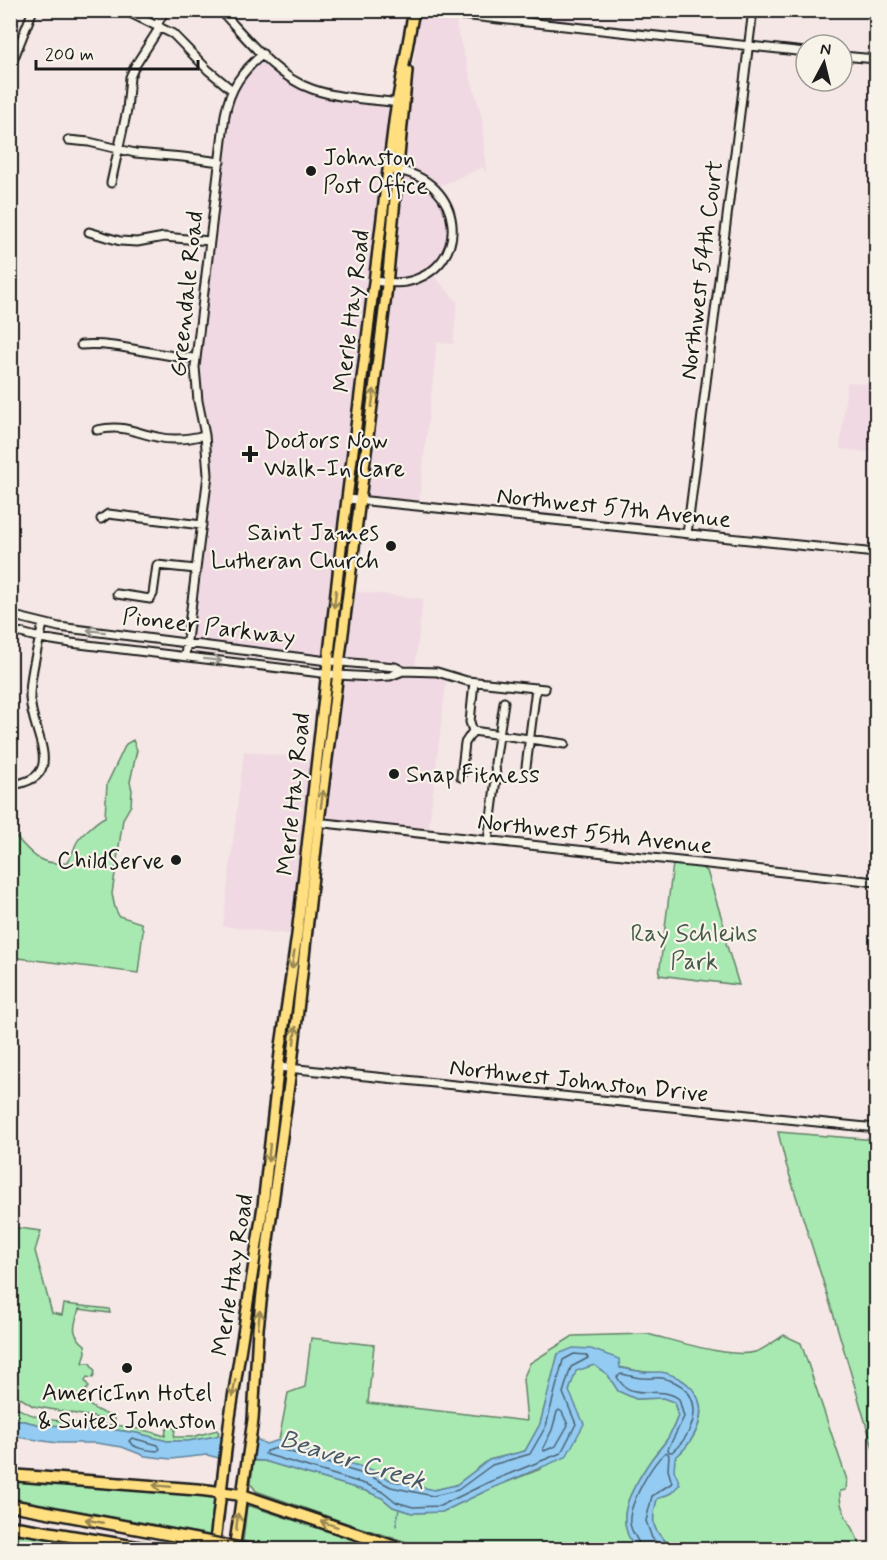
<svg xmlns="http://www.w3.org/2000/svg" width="887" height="1560" font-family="Mynerve,sans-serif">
	<rect width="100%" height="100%" fill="#f4e7e5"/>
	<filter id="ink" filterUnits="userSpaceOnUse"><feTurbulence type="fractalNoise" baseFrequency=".0167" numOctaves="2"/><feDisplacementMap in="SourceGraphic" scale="12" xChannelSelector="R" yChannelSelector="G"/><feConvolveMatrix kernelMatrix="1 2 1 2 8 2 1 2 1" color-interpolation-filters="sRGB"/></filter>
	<g filter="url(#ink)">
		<!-- built -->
		<path fill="#f0d9e2" d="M420,11H572V26L458,15L456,26L482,118L486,174L483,167L435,188L451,214L449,247L430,271L457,302L453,344L437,342L419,502L423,507L361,500Z
			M263,54L272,64L312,89L397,102L328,661L187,643L208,475L195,384L225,115L232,90Z
			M847,382L876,385V453L840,449Z
			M352,591L423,599L415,665L351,661L345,652Z
			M403,671L447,675L428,834L319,822L338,675L372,677Z
			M244,751L316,760L297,935L223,926Z"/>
		<!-- green -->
		<path fill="#a8e9b2" stroke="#628267" stroke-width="1.5" d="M133,740L137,750L130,782L132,790L131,805L123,819L112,894L115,908L119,916L141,923L143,931L138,973L11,957V832C31,851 34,865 66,863C74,855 72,851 77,842C80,836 99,819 105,817L107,784L126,744Z
			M673,864L700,867L707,871L725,929L722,930L739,985L659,975Z
			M778,1132L876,1140V1458L833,1313L786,1164Z
			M11,1227L41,1231L35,1251L52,1313L62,1315L64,1304L109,1309L110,1313L79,1309C74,1326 70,1333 85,1345L86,1352L83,1363H90L95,1371L93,1378L87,1377L85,1381L89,1387L86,1390V1402C96,1412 103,1412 115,1418V1421L33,1406L14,1394L11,1388Z
			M647,1334C673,1340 731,1359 755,1352C765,1349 775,1341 784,1335L801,1343L847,1480L846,1490L840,1491C838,1512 856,1531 862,1549H674C654,1529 649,1529 657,1499L671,1493L675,1458C695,1441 713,1410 690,1387C687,1384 684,1381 680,1379C663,1371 655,1374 639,1371C612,1366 585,1360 558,1354L540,1424L525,1451L489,1460L456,1485L434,1490L392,1481L372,1470L283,1444L279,1440L288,1393L305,1387L311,1338L374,1345L368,1403L527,1421L523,1379L530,1363L573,1336Z
			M594,1365L608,1375L618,1391L636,1399L663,1398L674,1402L678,1416C675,1423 672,1431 668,1438C663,1446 656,1452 651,1460C632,1488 611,1520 637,1549H430L355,1526L256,1491L251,1484L253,1461H264L366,1491L382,1498L393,1507L412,1513L442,1512L492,1488L541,1469L575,1407L569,1392L575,1371Z
			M10,1403C39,1426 80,1421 115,1425C132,1427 149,1431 165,1436L166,1430L170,1425L175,1429L174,1437H192L217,1430L219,1433L217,1436L188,1441H167L137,1433L95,1427L41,1425L11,1418Z
			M10,1480L215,1495L210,1535L11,1498Z
			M247,1505L360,1542L392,1549H291L243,1541Z
			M11,1530L116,1549H11Z"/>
		<!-- water -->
		<path fill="#93cbf2" stroke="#63859c" stroke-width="1.5" d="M573,1348L591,1349L619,1359L620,1368C628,1369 636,1371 643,1372C651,1373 659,1371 666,1373C714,1388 707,1430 675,1458L674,1470L680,1484L671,1493L657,1499C649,1529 654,1529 674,1550L637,1549C611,1520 632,1488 651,1460C656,1453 663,1446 668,1438C672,1431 675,1423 678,1416L674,1402L663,1398L636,1399L618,1391L608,1375L594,1365L576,1371L569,1391L584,1424L566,1457L492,1488L442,1512L412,1513L393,1507L382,1498L366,1491L264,1461L219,1458L207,1455L171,1459L145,1456L122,1447L96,1443H57L11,1436V1418L41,1425L95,1427L137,1433L167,1441H188L217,1436L258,1440L266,1444L279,1440L283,1444L372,1470L392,1481L434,1490L456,1485L489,1460L525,1451L540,1424L558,1354Z"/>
		<!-- pier -->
		<path fill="#f4e7e5" d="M222,1433L256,1437L253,1464L219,1461Z"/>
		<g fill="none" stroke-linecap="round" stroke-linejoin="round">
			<!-- shore -->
			<path stroke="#4c6272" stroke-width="1.5" d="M574,1354L586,1355L588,1358L571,1367L563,1393L576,1424L561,1453L489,1482L440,1506L413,1507L396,1502L385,1493L368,1485L265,1454L266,1451L277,1448L370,1476L391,1487L433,1496L458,1490L492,1465L530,1454L546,1426L563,1360Z
				M621,1374C628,1375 636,1378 644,1378C650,1379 656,1377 662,1378C706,1387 700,1429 672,1452H669L668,1449L684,1417L679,1399C659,1383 631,1404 617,1377Z
				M559,1410L562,1412L568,1425L556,1446L544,1451L543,1448L552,1430L557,1412Z
				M132,1438L158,1445L160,1449L157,1451C148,1450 134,1449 129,1441Z
				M641,1550C640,1540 631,1534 630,1523C628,1505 652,1463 666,1452L669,1455L668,1470L672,1483L652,1496L646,1521L652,1538L665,1550"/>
			<!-- stream -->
			<path stroke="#63859c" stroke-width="1.5" d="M396,1526L399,1509"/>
			<defs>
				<path id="minor" d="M124,10L173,34L208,70L232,90
					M220,10C247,38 275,76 312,89C340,99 371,99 400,103
					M416,10L806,52
					M157,25L165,10
					M842,56L876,59
					M10,68L33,10
					M68,140L89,142L135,153L183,157L220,162
					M111,183L127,110L130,77L135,66L160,27
					M89,232L120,241L137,242L164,237L210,241
					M374,281C385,282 396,284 406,282C474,267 464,179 395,170
					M81,345C121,342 156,357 196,358
					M97,430C123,424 133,432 157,437C173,441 189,439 205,435
					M348,499L876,553
					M101,519L108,514L202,525
					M687,534L753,10
					M117,594L150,599L153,594L157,565L196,569
					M10,615L59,627L320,660L395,667L403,671
					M10,630L40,638L71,643L338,675L372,677L390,676L403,671L437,672L467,681L545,689
					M185,656L208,475L205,435L198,401L195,367L225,115C230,88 242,71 263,54
					M473,731L565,744
					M526,767L536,688
					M461,777L465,743L473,731L470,722L474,682
					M10,785C70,778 31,734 30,697C30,673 38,647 43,624
					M315,822L876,882
					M488,841L496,779L495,763L504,702
					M278,1067L876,1128"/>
				<path id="major" d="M214,1550L230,1417L263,1206L280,1053L297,935L342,539L395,114L414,10
					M234,1550L253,1420L258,1329L268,1240L293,1055L319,822L386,295L407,71"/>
				<path id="highway" d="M10,1475L203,1490L242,1495L404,1550
					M10,1505L193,1539
					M10,1526L155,1550"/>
			</defs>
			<!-- minor casing -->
			<use href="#minor" stroke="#1c1c1c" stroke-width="11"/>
			<!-- major casing -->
			<use href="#major" stroke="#1c1c1c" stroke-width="14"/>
			<!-- highway casing -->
			<use href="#highway" stroke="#1c1c1c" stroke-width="15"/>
			<!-- minor -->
			<use href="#minor" stroke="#f7f3e8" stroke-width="7"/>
			<!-- major -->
			<use href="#major" stroke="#ffdf80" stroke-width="9"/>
			<!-- highway -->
			<use href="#highway" stroke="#ffdf80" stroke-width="10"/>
			<defs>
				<path id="highway-bridge" d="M193,1539L249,1550"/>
			</defs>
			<!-- highway-bridge casing -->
			<use href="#highway-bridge" stroke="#1c1c1c" stroke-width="15" stroke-linecap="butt"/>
			<!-- highway-bridge -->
			<use href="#highway-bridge" stroke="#ffdf80" stroke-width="10"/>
		</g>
		<!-- one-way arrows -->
		<defs><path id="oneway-shaft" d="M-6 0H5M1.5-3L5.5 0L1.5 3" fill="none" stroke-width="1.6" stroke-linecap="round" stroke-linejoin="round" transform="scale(1.5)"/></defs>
		<g stroke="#998753">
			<use href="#oneway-shaft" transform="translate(373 398) rotate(-82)"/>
			<use href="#oneway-shaft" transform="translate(335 599) rotate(97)"/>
			<use href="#oneway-shaft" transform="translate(322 799) rotate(-82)"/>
			<use href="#oneway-shaft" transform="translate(293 960) rotate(99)"/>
			<use href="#oneway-shaft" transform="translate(295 1035) rotate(-83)"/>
			<use href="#oneway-shaft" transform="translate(269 1153) rotate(96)"/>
			<use href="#oneway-shaft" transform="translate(259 1319) rotate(-84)"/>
			<use href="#oneway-shaft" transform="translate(234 1388) rotate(99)"/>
			<use href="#oneway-shaft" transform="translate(162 1486) rotate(-175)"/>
			<use href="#oneway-shaft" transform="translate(94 1521) rotate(-169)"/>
			<use href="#oneway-shaft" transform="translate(237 1522) rotate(-84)"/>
			<use href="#oneway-shaft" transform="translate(329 1524) rotate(-161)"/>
		</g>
		<g stroke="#94928c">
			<use href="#oneway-shaft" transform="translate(96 631) rotate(-173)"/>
			<use href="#oneway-shaft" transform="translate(213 660) rotate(7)"/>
		</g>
	</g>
	<!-- markers -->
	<g fill="#1c1c1c" stroke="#f7f3e8" stroke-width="2">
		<circle cx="311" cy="171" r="6"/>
		<path d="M247 445h6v6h6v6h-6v6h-6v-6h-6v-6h6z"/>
		<circle cx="391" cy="546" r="6"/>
		<circle cx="394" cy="774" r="6"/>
		<circle cx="176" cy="860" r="6"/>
		<circle cx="127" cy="1368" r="6"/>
	</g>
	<g text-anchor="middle" stroke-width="4.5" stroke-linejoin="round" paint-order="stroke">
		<!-- poi labels -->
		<g font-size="24" fill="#1c1c1c" stroke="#f7f3e8" text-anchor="start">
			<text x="323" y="165">Johnston<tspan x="323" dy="28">Post Office</tspan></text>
			<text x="264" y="448">Doctors Now<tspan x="264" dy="28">Walk-In Care</tspan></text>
			<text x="379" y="540" text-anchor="end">Saint James<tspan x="379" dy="28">Lutheran Church</tspan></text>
			<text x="406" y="782">Snap Fitness</text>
			<text x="164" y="868" text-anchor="end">ChildServe</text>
			<text x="127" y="1400" text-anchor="middle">AmericInn Hotel<tspan x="127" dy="28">&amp; Suites Johnston</tspan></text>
		</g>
		<!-- street labels -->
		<g font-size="24" fill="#1c1c1c" stroke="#f7f3e8">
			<text transform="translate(701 270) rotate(-83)" y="8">Northwest 54th Court</text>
			<text transform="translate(186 294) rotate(-84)" y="8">Greendale Road</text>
			<text transform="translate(351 311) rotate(-83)" y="8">Merle Hay Road</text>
			<text transform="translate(614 507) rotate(6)" y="8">Northwest 57th Avenue</text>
			<text transform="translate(209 626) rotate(7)" y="8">Pioneer Parkway</text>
			<text transform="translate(293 794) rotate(-84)" y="8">Merle Hay Road</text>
			<text transform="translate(595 833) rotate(6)" y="8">Northwest 55th Avenue</text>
			<text transform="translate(579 1080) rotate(6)" y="8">Northwest Johnston Drive</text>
			<text transform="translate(232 1275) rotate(-81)" y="8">Merle Hay Road</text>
		</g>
		<!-- park labels -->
		<g font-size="24" fill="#465a49" stroke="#f7f3e8">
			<text x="694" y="941">Ray Schleihs<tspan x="694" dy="28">Park</tspan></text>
		</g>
		<!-- water labels -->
		<g font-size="26" font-style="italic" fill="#465967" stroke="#f7f3e8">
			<text transform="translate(353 1459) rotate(17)" y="9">Beaver Creek</text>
		</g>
	</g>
	<!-- margin -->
	<rect width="887" height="1560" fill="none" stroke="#f7f3e8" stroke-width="36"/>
	<rect x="18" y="18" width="851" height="1524" fill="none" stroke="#1c1c1c" stroke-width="2" filter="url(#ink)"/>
	<!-- north arrow -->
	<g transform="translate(824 63) rotate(7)"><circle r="28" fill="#f7f3e8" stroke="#9f9d96" stroke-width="1.5"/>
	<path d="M0-4.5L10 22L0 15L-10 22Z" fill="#1c1c1c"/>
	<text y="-9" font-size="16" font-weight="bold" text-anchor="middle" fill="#1c1c1c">N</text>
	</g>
	<!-- scale -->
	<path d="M36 60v9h162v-9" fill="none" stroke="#1c1c1c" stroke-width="3"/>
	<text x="45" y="60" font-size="18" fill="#1c1c1c" stroke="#f7f3e8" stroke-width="4.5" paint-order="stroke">200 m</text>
</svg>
